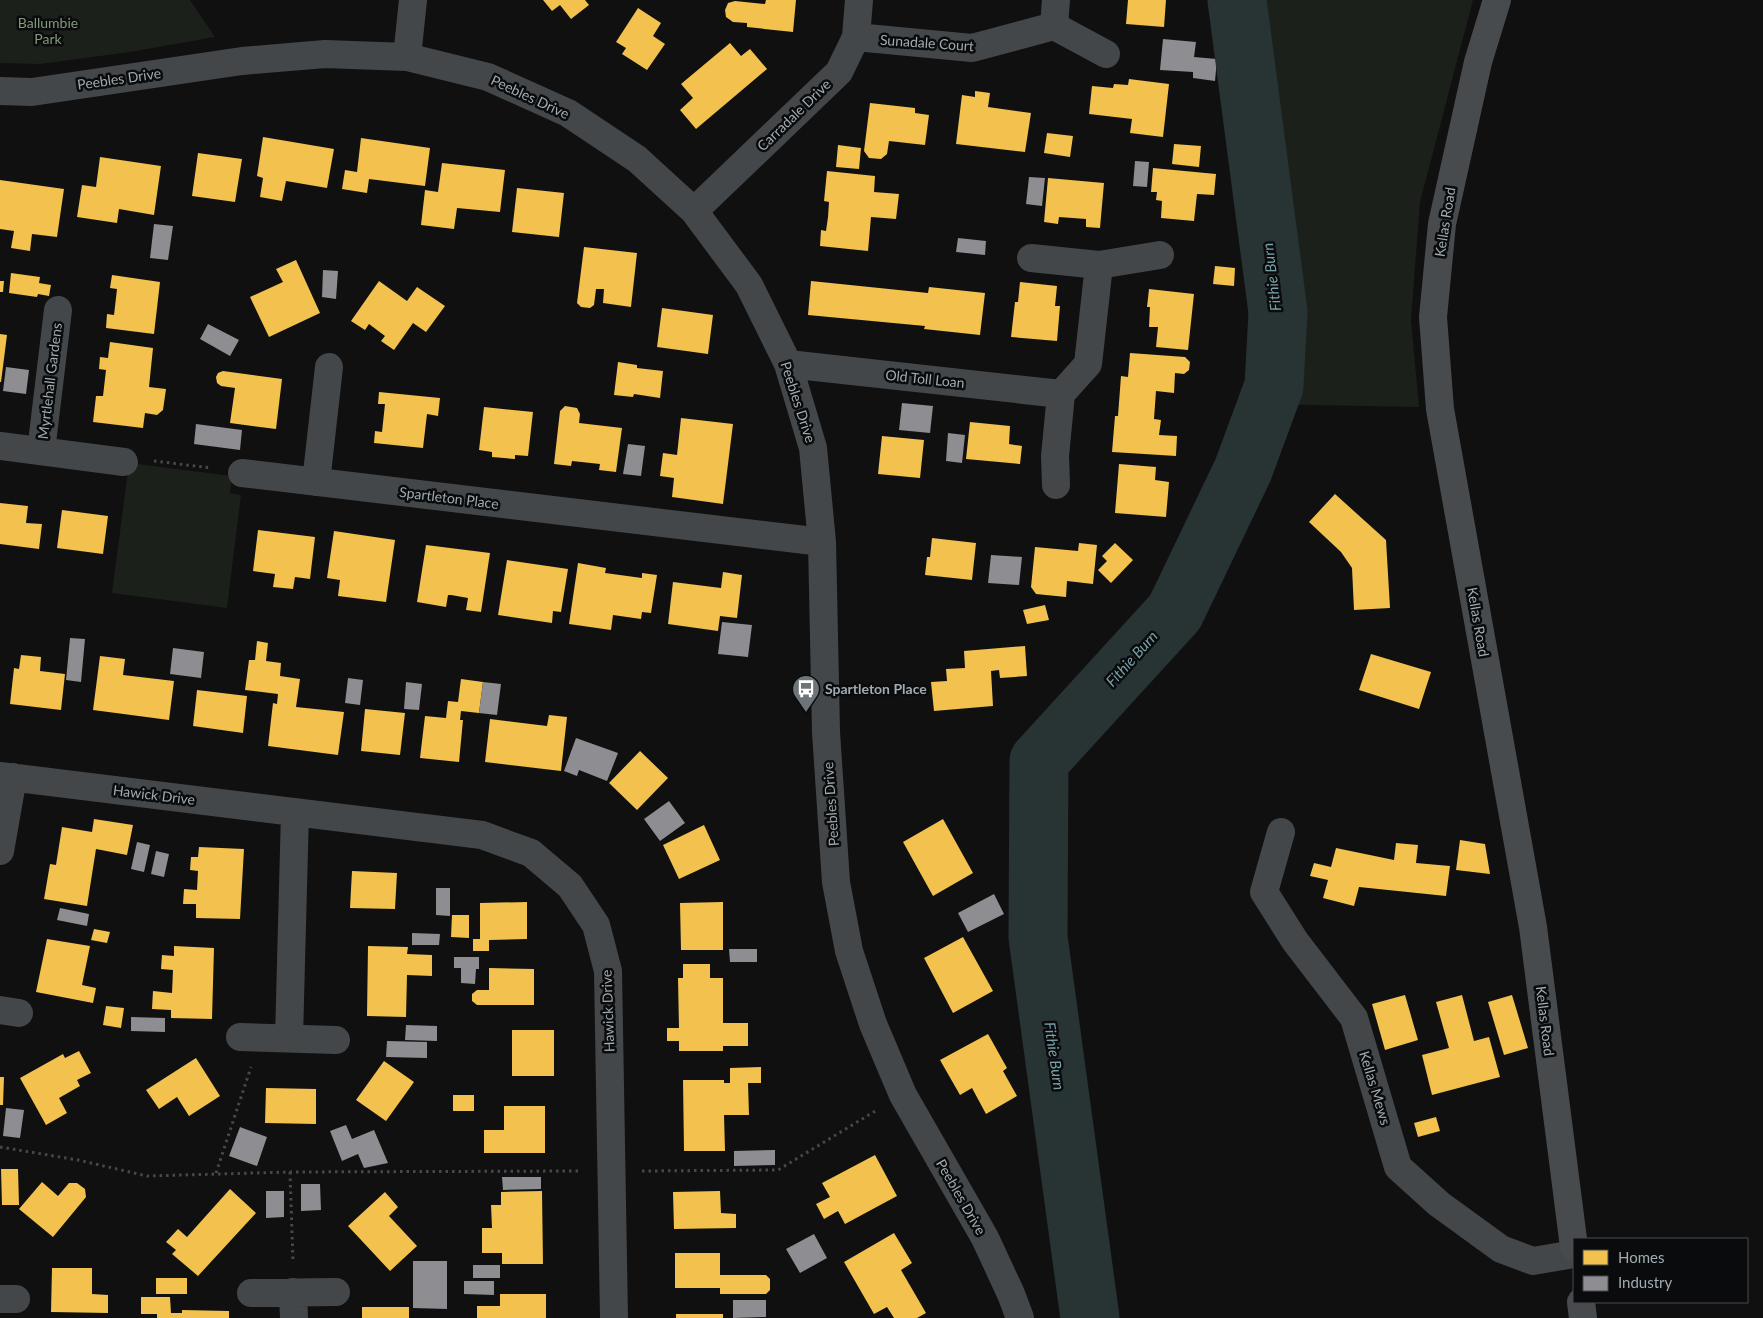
<svg xmlns="http://www.w3.org/2000/svg" width="1763" height="1318" font-family="Lato,sans-serif">
	<rect width="100%" height="100%" fill="#101010"/>
	<!-- green -->
	<path fill="#1b201a" d="M0,0H190L215,37L130,52L40,64L0,63Z
		M1221,0H1473L1420,202L1411,320L1419,407L1252,404L1241,150Z
		M129,463L232,476L230,493L241,495L227,608L112,593Z"/>
	<!-- homes -->
	<path fill="#f2c14e" d="M543,0H585L589,5L571,19L560,5L552,11Z
		M766,0H796L793,32L747,27V23L733,22L726,17L725,10L728,3L735,1L765,4Z
		M1128,0H1166L1164,27L1126,24Z
		M638,8L661,23L653,36L665,44L647,70L622,54L626,48L616,42Z
		M730,43L741,56L750,49L767,69L696,129L680,110L693,98L681,84Z
		M1129,79L1169,84L1163,137L1130,133L1132,119L1089,114L1092,86L1113,88L1114,84L1128,85Z
		M975,91L990,93L988,107L1031,113L1025,152L956,144L962,95L975,97Z
		M870,103L915,108V113L929,115L925,145L889,141L887,154L881,159L869,158L864,151Z
		M1047,133L1073,136L1070,157L1044,153Z
		M263,137L334,149L327,188L286,181L282,201L260,197L263,178L257,176Z
		M361,138L430,148L425,186L369,179L367,193L342,189L345,170L357,172Z
		M1174,144L1201,146L1199,167L1172,164Z
		M838,145L861,148L859,169L836,167Z
		M198,153L242,159L235,202L192,196Z
		M100,157L161,166L154,215L119,209L117,223L77,217L82,185L96,187Z
		M442,163L505,170L500,212L457,208L454,229L421,225L425,190L438,192Z
		M1153,168L1216,174L1214,195L1197,194L1194,221L1161,218L1162,201L1156,200L1157,192H1151Z
		M827,171L875,176L874,192L899,194L896,219L871,217L868,251L820,246L821,230L826,231L828,217L829,202L824,201Z
		M1048,178L1104,183L1100,228L1086,227V219L1059,217L1058,224L1044,222Z
		M0,180L64,189L57,237L32,234L30,251L11,248L14,231L0,229Z
		M517,188L564,193L559,237L512,232Z
		M584,247L637,253L631,307L603,303L604,289H596L594,305L590,308L581,307L577,303Z
		M296,260L320,313L269,337L250,297L283,282L276,269Z
		M1215,266L1235,268L1234,286L1213,284Z
		M11,273L40,277L39,283L51,285L49,296L38,294L37,297L9,293Z
		M112,275L160,282L154,334L106,328L107,314L114,315L117,289L110,288Z
		M0,281H4L3,292H0Z
		M379,281L407,301L417,287L445,306L426,332L413,323L394,350L381,341L385,336L369,324L365,330L351,321Z
		M811,281L928,293L929,287L985,293L980,335L924,329L925,326L808,315Z
		M1020,282L1057,286L1055,306H1060L1057,341L1011,337L1015,302H1018Z
		M1149,289L1194,294L1188,350L1156,347L1158,327H1149L1150,307H1147Z
		M662,308L713,315L708,354L657,347Z
		M0,334L7,335L1,382H0Z
		M110,342L153,348L149,387L166,389L163,410L157,415L145,413L143,428L93,422L96,396H103L106,370L99,369L100,357L108,358Z
		M1130,353L1185,357L1190,362L1189,370L1184,374L1175,373L1174,393L1156,391L1154,419L1161,420L1159,435L1177,436L1176,456L1112,452L1115,416H1118L1121,376L1128,377Z
		M618,362L637,365V368L663,371L660,398L634,394L633,397L614,395Z
		M223,371L282,379L276,429L230,423L235,388L221,386L217,383L216,377L218,373Z
		M379,392L440,398L438,416L427,414L423,448L374,443L375,431L382,432L385,404H378Z
		M565,406L577,408L580,414L579,423L622,428L616,472L599,470L600,464L572,461L571,466L554,464L560,411Z
		M484,407L533,412L528,456L515,455V459L492,457V452L479,450Z
		M681,418L733,424L723,504L672,497L674,478L660,476L663,453L677,455Z
		M970,422L1010,426L1009,444L1022,446L1020,464L966,459Z
		M882,436L924,440L920,478L878,474Z
		M1119,464L1156,467L1155,480L1169,482L1166,517L1115,513Z
		M1335,494L1386,540L1390,608L1354,610L1352,568L1341,552L1309,522Z
		M0,503L28,506L26,523L42,524L39,549L0,544Z
		M62,510L108,516L103,554L57,548Z
		M258,530L315,537L310,579L295,577L293,589L273,587L275,574L253,571Z
		M334,531L395,540L386,602L338,596L340,580L327,578Z
		M932,538L976,543L972,580L925,575L927,557H930Z
		M1079,543L1097,545L1093,584L1067,581L1066,597L1036,594L1031,587L1035,547L1078,551Z
		M1115,543L1133,560L1111,583L1098,570L1107,561L1102,556Z
		M426,545L490,553L481,612L466,610L468,598L451,595H448L446,607L417,602Z
		M507,560L568,569L561,612L553,611L552,623L498,615Z
		M578,563L606,568L605,573L642,578V573L657,575L651,613L642,612L641,619L613,615L611,630L569,624Z
		M723,572L742,575L737,618L720,616L718,631L668,624L673,582L721,588Z
		M1045,605L1049,620L1027,624L1023,610Z
		M257,641L268,643L266,661L281,663L280,676L300,679L296,707L344,712L338,755L268,746L273,703L277,704L278,694L245,690L249,660H255Z
		M1025,646L1027,676L1000,678L999,670L991,671L993,706L934,711L931,682L947,681L946,669L965,668L964,651Z
		M1371,654L1431,672L1419,709L1359,690Z
		M21,655L41,657L40,671L65,674L61,710L10,704L14,668L19,669Z
		M100,656L125,659L123,675L174,681L169,720L93,710Z
		M461,679L483,682L479,713L461,711L460,720H463L459,762L420,758L425,716L446,718L448,701L458,702Z
		M197,690L247,696L243,733L193,726Z
		M365,709L405,713L400,755L361,751Z
		M549,715L567,717L561,771L485,762L490,719L547,726Z
		M640,751L668,778L637,810L609,783Z
		M94,819L133,825L127,855L96,849L87,906L44,899L50,864L56,865L62,827L92,832Z
		M943,819L973,873L933,896L903,842Z
		M704,825L720,860L679,879L663,845Z
		M1460,840L1485,844L1490,874L1456,870Z
		M1396,843L1418,845L1416,863L1450,866L1446,896L1359,887L1354,906L1323,898L1328,880L1310,876L1314,863L1331,867L1336,848L1394,860Z
		M199,847L244,849L240,919L196,918V904H183L184,889L197,890L198,871L190,870L191,857H198Z
		M352,871L397,873L395,909L350,908Z
		M527,902V939L489,940V951H473V939H480V903Z
		M723,902V950H681L680,903Z
		M452,915H469V938L451,937Z
		M94,929L110,932L107,943L91,940Z
		M963,937L993,991L953,1013L924,958Z
		M47,939L90,946L82,985L96,988L93,1003L36,992Z
		M174,946L214,948L212,1019L171,1018V1010L152,1009L153,991L172,993L173,970L161,969L162,955L174,956Z
		M368,946L408,947L407,954L432,955V976L407,975L406,1017L367,1016Z
		M683,964H710V978H723V1023H748V1046H723V1051H679V1041H667V1028H679L678,978H683Z
		M489,968L534,969V1005H477L472,1001V994L477,990H489Z
		M1405,995L1418,1040L1385,1050L1372,1004Z
		M1462,995L1474,1041L1489,1037L1500,1077L1432,1095L1422,1055L1449,1048L1436,1002Z
		M1512,995L1528,1048L1504,1055L1488,1002Z
		M106,1006L124,1008L121,1028L103,1025Z
		M512,1030H554V1076H512Z
		M988,1034L1007,1068L1003,1071L1017,1096L986,1114L972,1088L960,1095L940,1060Z
		M79,1051L91,1073L77,1080L80,1086L59,1098L67,1113L46,1125L20,1078L63,1054L65,1058Z
		M196,1058L220,1096L189,1116L177,1097L159,1109L146,1090Z
		M384,1061L414,1082L386,1121L356,1100Z
		M761,1067V1083H748L749,1115H724L725,1151H684L683,1080H724V1083H730V1068Z
		M0,1077H4L3,1105H0Z
		M266,1088L316,1089V1124L265,1123Z
		M453,1095H474V1111H453Z
		M504,1106H545V1153H484V1130H504Z
		M1436,1117L1440,1131L1418,1137L1414,1123Z
		M875,1155L897,1196L845,1224L838,1211L824,1219L816,1204L830,1197L822,1183Z
		M1,1169H18L19,1205H2Z
		M42,1182L58,1196L69,1183H77L85,1189L86,1197L53,1237L19,1209Z
		M230,1189L256,1213L198,1276L172,1254L176,1250L166,1242L178,1229L187,1237Z
		M542,1191L543,1264H502V1253H482V1228H492L491,1205H501V1192Z
		M720,1191L721,1213L736,1214V1228L674,1229L673,1192Z
		M385,1192L398,1207L389,1216L417,1246L390,1271L348,1226Z
		M894,1233L912,1263L901,1270L926,1313L917,1318H894L887,1307L874,1314L844,1262Z
		M675,1253H720V1275H766L770,1279V1290L766,1294H720V1288H675Z
		M52,1268H92V1294L108,1295V1313L51,1312Z
		M156,1278H187V1294H156Z
		M500,1294H546V1318H477V1306H500Z
		M141,1297H170L171,1313H182V1310L229,1311V1318H157V1314H141Z
		M362,1307H409V1318H362Z
		M676,1314H723V1318H676Z"/>
	<!-- industry -->
	<path fill="#8d8d92" d="M1163,39L1196,42L1194,57L1217,59L1215,81L1193,78V72L1160,70Z
		M1135,161L1149,162L1147,187L1133,186Z
		M1029,177L1045,178L1042,206L1026,204Z
		M154,224L173,226L168,260L150,258Z
		M958,238L986,241L985,255L956,252Z
		M323,270L338,271L336,299L322,297Z
		M208,324L239,340L230,356L200,339Z
		M6,367L29,370L26,394L3,391Z
		M902,403L933,406L930,433L899,430Z
		M196,424L242,430L240,450L194,444Z
		M948,433L965,435L962,463L946,461Z
		M628,444L645,446L641,476L623,474Z
		M991,555L1022,557L1019,585L988,583Z
		M722,622L752,625L748,657L718,654Z
		M70,638L85,639L81,682L66,680Z
		M173,648L204,652L201,678L170,674Z
		M348,678L363,680L360,705L345,703Z
		M406,682L422,684L419,710L404,709Z
		M483,682L501,684L497,715L479,713Z
		M576,738L618,753L607,781L579,770L577,776L564,771Z
		M669,801L685,823L660,841L644,819Z
		M137,842L150,845L144,872L131,869Z
		M156,851L169,854L164,877L151,874Z
		M436,888H450V916L436,915Z
		M994,894L1004,914L968,932L958,913Z
		M60,908L89,914L87,926L57,920Z
		M412,933L440,934L439,945H412Z
		M729,949H757V962H730Z
		M454,957H479V969H476L475,984L461,983V968H454Z
		M131,1017L165,1018V1032L131,1031Z
		M406,1025L437,1026V1041L405,1040Z
		M387,1041L427,1042V1058L386,1057Z
		M6,1108L24,1110L20,1138L3,1136Z
		M346,1125L352,1139L374,1130L388,1163L364,1168L358,1154L342,1161L330,1131Z
		M240,1127L267,1137L257,1166L229,1156Z
		M775,1150V1165L734,1166V1151Z
		M502,1177H541V1189L503,1190Z
		M301,1184H320L321,1210L301,1211Z
		M266,1191H284V1217L266,1218Z
		M814,1234L827,1258L800,1273L786,1249Z
		M413,1261H447V1309L413,1308Z
		M473,1265H500V1278H473Z
		M464,1281H494V1295L464,1294Z
		M733,1300H766V1317L733,1318Z"/>
	<g fill="none" stroke-linecap="round" stroke-linejoin="round">
		<!-- river -->
		<path stroke="#283334" stroke-width="59" d="M1090,1318L1038,937L1039,761L1175,612L1243,470L1274,386L1278,312L1237,0"/>
		<!-- path -->
		<path stroke="#46494a" stroke-width="3" stroke-dasharray="2.5 4" stroke-linecap="butt" d="M154,461L212,468
			M0,1147L78,1160L147,1176L290,1172L581,1171
			M642,1171L778,1170L877,1110
			M290,1172L293,1262
			M216,1173L251,1067"/>
		<!-- street -->
		<path stroke="#444749" stroke-width="28" d="M1054,26L1106,54
			M856,37L972,48L1054,26L1056,0
			M407,57L413,0
			M0,91L32,92L242,61L325,54L407,57L488,77L568,113L637,159L694,211L749,285L788,364L813,448L822,542L826,732L836,882L849,951L873,1024L903,1095L985,1238L1011,1294L1020,1318
			M694,211L839,72L856,37L859,0
			M1031,258L1099,265L1160,255
			M788,364L1061,394
			M0,446L124,462
			M41,451L58,310
			M242,473L822,542
			M316,482L329,367
			M1056,485L1055,456L1061,394L1088,364L1099,265
			M0,776L482,835L531,853L570,886L596,925L608,971L614,1318
			M1281,832L1264,892L1295,941L1354,1018L1398,1167L1439,1204L1501,1249L1533,1261L1574,1254
			M0,851L13,777
			M0,1010L19,1013
			M240,1037L336,1040
			M289,1038L295,812
			M293,1292L294,1318
			M251,1293L336,1292
			M0,1299H16"/>
		<!-- secondary -->
		<path stroke="#484b4d" stroke-width="28" d="M1497,0L1478,62L1442,224L1433,317L1440,409L1533,927L1574,1247
			M1581,1302L1583,1318"/>
	</g>
	<!-- icons -->
	<defs>
		<symbol id="bus-pin" viewBox="-11 -11 22 30"><path d="M0 17L-7.5 6A9.5 9.5 0 1 1 7.5 6Z" fill="#6e7579" stroke="#0a0b0c"/><path d="M-5-6H5V4H4V6H2V4H-2V6H-4V4H-5ZM-3.5-4V0h7V-4ZM-3.5 1.2v1.5H-2V1.2ZM2 1.2v1.5H3.5V1.2Z" fill="#fff"/></symbol>
	</defs>
	<g fill-rule="evenodd">
		<use href="#bus-pin" x="790" y="673" width="32" height="43"/>
	</g>
	<g text-anchor="middle" stroke-width="5" stroke-linejoin="round" paint-order="stroke">
		<!-- park labels -->
		<g font-size="14" fill="#829b79" stroke="#0a0b0c">
			<text x="48" y="28">Ballumbie<tspan x="48" dy="16">Park</tspan></text>
		</g>
		<!-- street labels -->
		<g font-size="14" fill="#a1abb1" stroke="#0a0b0c">
			<text transform="translate(927 43) rotate(4)" y="5">Sunadale Court</text>
			<text transform="translate(119 79) rotate(-8)" y="5">Peebles Drive</text>
			<text transform="translate(530 97) rotate(25)" y="5">Peebles Drive</text>
			<text transform="translate(794 115) rotate(-44)" y="5">Carradale Drive</text>
			<text transform="translate(1445 222) rotate(-81)" y="5">Kellas Road</text>
			<text transform="translate(925 379) rotate(6)" y="5">Old Toll Loan</text>
			<text transform="translate(50 381) rotate(-83)" y="5">Myrtlehall Gardens</text>
			<text transform="translate(798 402) rotate(72)" y="5">Peebles Drive</text>
			<text transform="translate(449 498) rotate(7)" y="5">Spartleton Place</text>
			<text transform="translate(1478 622) rotate(80)" y="5">Kellas Road</text>
			<text transform="translate(154 795) rotate(7)" y="5">Hawick Drive</text>
			<text transform="translate(831 804) rotate(-94)" y="5">Peebles Drive</text>
			<text transform="translate(608 1011) rotate(-92)" y="5">Hawick Drive</text>
			<text transform="translate(1545 1021) rotate(83)" y="5">Kellas Road</text>
			<text transform="translate(1375 1088) rotate(73)" y="5">Kellas Mews</text>
			<text transform="translate(961 1197) rotate(60)" y="5">Peebles Drive</text>
		</g>
		<!-- poi labels -->
		<g font-size="14" font-weight="bold" fill="#a1abb1" stroke="#0a0b0c" text-anchor="start">
			<text x="825" y="694">Spartleton Place</text>
		</g>
		<!-- water labels -->
		<g font-size="15" font-style="italic" fill="#7aa2aa" stroke="#0a0b0c">
			<text transform="translate(1272 277) rotate(-97)" y="5">Fithie Burn</text>
			<text transform="translate(1132 659) rotate(-48)" y="5">Fithie Burn</text>
			<text transform="translate(1054 1056) rotate(82)" y="5">Fithie Burn</text>
		</g>
	</g>
	<!-- legend -->
	<rect x="1573" y="1238" width="175" height="65" fill="#0a0b0c" stroke="#464b4e"/>
	<rect x="1583" y="1250" width="25" height="15" fill="#f2c14e" stroke="#464b4e"/>
	<text x="1618" y="1263" font-size="15" fill="#a1abb1">Homes</text>
	<rect x="1583" y="1276" width="25" height="15" fill="#8d8d92" stroke="#464b4e"/>
	<text x="1618" y="1288" font-size="15" fill="#a1abb1">Industry</text>
</svg>
